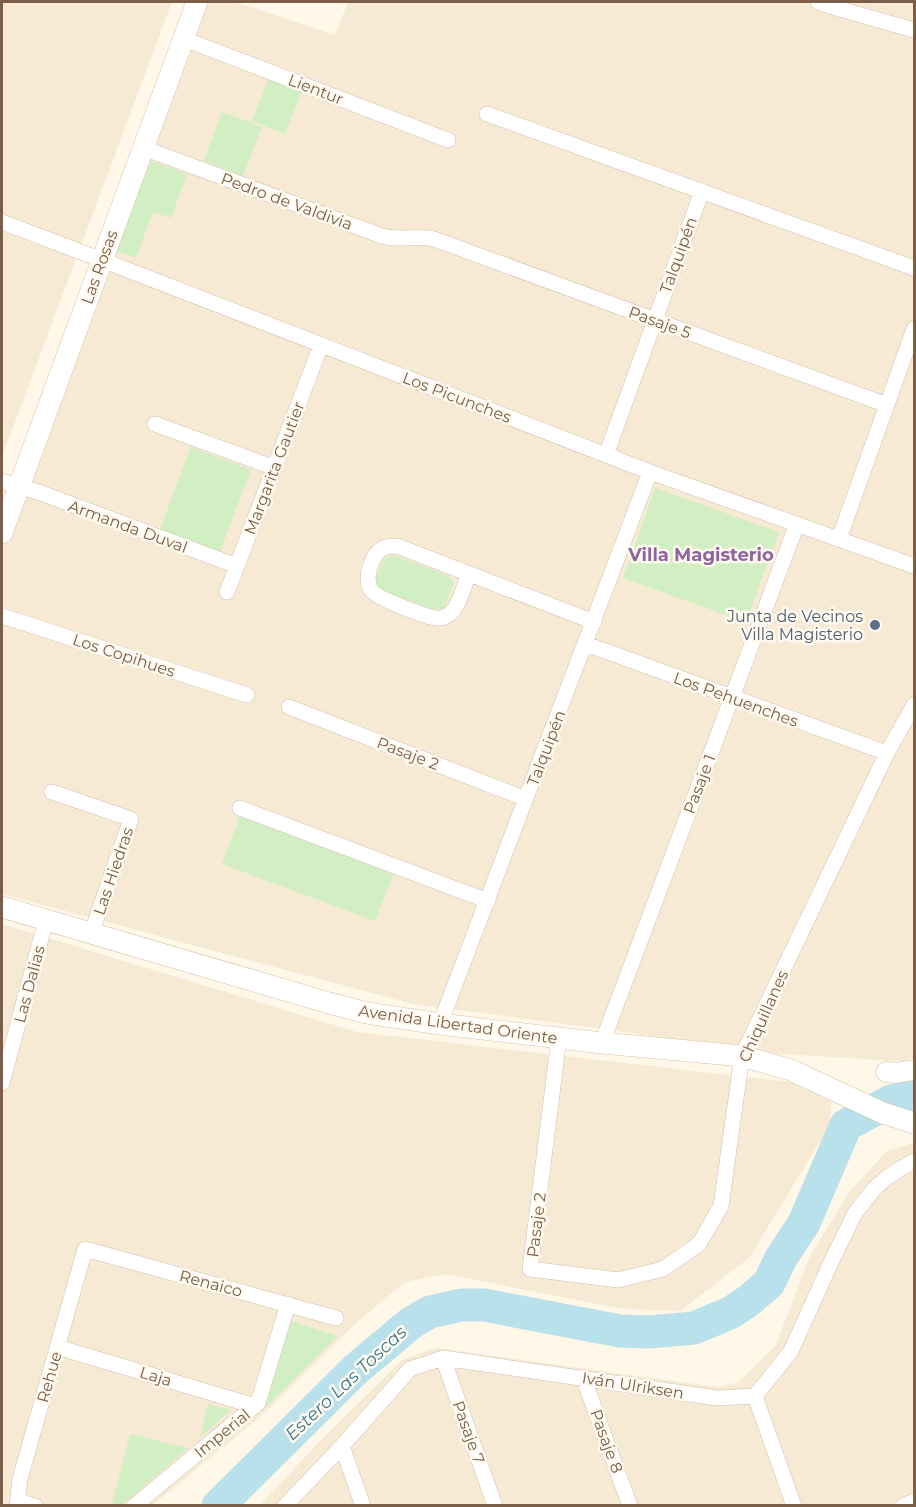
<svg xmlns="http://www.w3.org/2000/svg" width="916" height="1507" font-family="Montserrat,sans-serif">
	<rect width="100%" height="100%" fill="#fff7e7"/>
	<!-- residential -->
	<path fill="#f7ead5" d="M2,2H172L2,457Z
		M193,2H235L335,35L348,2H914V1058L903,1061H894L752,1052L618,1031L413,1004L2,894V541Z
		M2,924L357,1032L833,1087L829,1127L749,1258L680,1311L623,1309L445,1274L405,1282L355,1324L260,1417L153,1505H2Z
		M914,1143V1505L259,1506L323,1438L402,1360L435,1348L718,1387L739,1382L776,1345L809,1258L849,1192L887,1151Z"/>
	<!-- green -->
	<path fill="#d2efc3" d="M269,78L302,91L285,134L252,121Z
		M222,112L262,127L243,176L204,161Z
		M143,158L187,174L171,218L153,212L136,258L110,249Z
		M191,447L251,470L219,554L159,532Z
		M655,488L779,532L746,622L623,578Z
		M393,555L449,576L454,583L444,609L435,610L380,590L375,580L383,560Z
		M240,816L394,873L375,921L222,864Z
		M291,1321L338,1336L261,1412Z
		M208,1404L231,1410L200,1438Z
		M130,1434L188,1448L122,1505H112Z"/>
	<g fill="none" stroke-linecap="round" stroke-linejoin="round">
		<!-- river -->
		<path stroke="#b9e1eb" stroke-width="33" d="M218,1506L356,1369L411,1323L430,1312L461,1305H484L620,1331L649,1332L694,1328L730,1313L748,1301L769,1283L781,1258L804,1223L846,1125L891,1101L914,1095"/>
		<defs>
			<path id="minor" d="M818,2L836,8L914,30
				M184,39L448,140
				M487,114L914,268
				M143,148L382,236C399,241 416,235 434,239L887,405
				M2,222L102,260L650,472L914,566
				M155,424L275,468
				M606,455L702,191
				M2,481L41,493L237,566
				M839,539L914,329
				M469,574C464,585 459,609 448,615C444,618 440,619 435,618C424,616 376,598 371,590C364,578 371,555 383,548C387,546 392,546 397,546L594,622
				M227,592L321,345
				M2,616L247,695
				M586,644L887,753
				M289,707L526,799
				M52,792L131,819L91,934
				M240,808L488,901
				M440,1024L650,472
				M559,1038L530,1269L618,1280L663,1269L699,1244L721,1206L742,1056L887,753L914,705
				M602,1043L797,524
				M2,1083L46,920
				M57,1347L255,1406
				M443,1358L495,1506
				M583,1377L630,1506
				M755,1396L794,1506
				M342,1446L363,1506
				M18,1501L35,1506
				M17,1506L20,1479L85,1249L336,1318
				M134,1506L258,1403L288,1304
				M285,1506L342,1446L410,1369L443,1358L717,1398L755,1396L791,1351L832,1260L855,1213L874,1189L885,1179L898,1170L914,1161
				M903,1506L914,1501"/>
			<path id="tertiary" d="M886,1072L896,1073L914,1070"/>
			<path id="secondary" d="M2,533L197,2
				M2,907L329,1003L367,1013L440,1024L602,1043L742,1056L791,1070L883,1113L914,1123"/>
		</defs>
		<!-- minor casing -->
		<use href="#minor" stroke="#d3bfab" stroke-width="16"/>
		<!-- tertiary casing -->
		<use href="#tertiary" stroke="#d3bfab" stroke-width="21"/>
		<!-- secondary casing -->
		<use href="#secondary" stroke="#d9c2aa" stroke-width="22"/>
		<!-- minor -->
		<use href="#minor" stroke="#fff" stroke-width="15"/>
		<!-- tertiary -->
		<use href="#tertiary" stroke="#fff" stroke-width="20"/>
		<!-- secondary -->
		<use href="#secondary" stroke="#fff" stroke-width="21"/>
	</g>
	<!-- markers -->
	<circle fill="#5c6f8a" stroke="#fffaf0" stroke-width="2" cx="875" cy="625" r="6"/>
	<g text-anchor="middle" stroke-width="5" stroke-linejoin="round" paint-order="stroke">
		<!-- street labels -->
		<g font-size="16" fill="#7c5e48" stroke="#fffaf0">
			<text transform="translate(316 89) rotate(21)" y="6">Lientur</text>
			<text transform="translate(287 201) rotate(20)" y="6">Pedro de Valdivia</text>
			<text transform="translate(678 255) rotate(-70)" y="6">Talquipén</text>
			<text transform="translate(99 267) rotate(-70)" y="6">Las Rosas</text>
			<text transform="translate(660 322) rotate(20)" y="6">Pasaje 5</text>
			<text transform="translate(457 397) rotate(21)" y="6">Los Picunches</text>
			<text transform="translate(274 468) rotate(-69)" y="6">Margarita Gautier</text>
			<text transform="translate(128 526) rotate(20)" y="6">Armanda Duval</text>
			<text transform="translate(124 655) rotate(18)" y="6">Los Copihues</text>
			<text transform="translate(736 699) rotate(20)" y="6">Los Pehuenches</text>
			<text transform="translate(546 748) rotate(-69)" y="6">Talquipén</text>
			<text transform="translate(408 753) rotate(21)" y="6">Pasaje 2</text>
			<text transform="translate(699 784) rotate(-69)" y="6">Pasaje 1</text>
			<text transform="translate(113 871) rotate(-71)" y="6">Las Hiedras</text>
			<text transform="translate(29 984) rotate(-75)" y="6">Las Dalias</text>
			<text transform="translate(763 1016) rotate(-66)" y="6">Chiquillanes</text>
			<text transform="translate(458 1024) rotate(8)" y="6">Avenida Libertad Oriente</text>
			<text transform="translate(536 1225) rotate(-83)" y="6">Pasaje 2</text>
			<text transform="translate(211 1283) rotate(15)" y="6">Renaico</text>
			<text transform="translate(156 1376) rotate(17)" y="6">Laja</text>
			<text transform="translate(49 1377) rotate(-74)" y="6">Rehue</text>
			<text transform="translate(633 1385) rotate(9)" y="6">Iván Ulriksen</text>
			<text transform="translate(469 1432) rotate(70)" y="6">Pasaje 7</text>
			<text transform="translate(222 1433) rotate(-39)" y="6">Imperial</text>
			<text transform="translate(607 1441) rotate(70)" y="6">Pasaje 8</text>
		</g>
		<!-- service labels -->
		<g font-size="16" fill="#4e5e75" stroke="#fffaf0" text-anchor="end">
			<text x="863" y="622">Junta de Vecinos<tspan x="863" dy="18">Villa Magisterio</tspan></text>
		</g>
		<!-- neighbourhood labels -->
		<g font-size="18" font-weight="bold" fill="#8f63a0" stroke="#fffaf0">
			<text x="701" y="561">Villa Magisterio</text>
		</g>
		<!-- water labels -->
		<g font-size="18" font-style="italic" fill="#3b788b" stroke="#fffaf0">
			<text transform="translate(346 1383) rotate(-43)" y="6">Estero Las Toscas</text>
		</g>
	</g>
	<!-- border -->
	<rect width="916" height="1507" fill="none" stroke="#7c5e48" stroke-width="6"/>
</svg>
